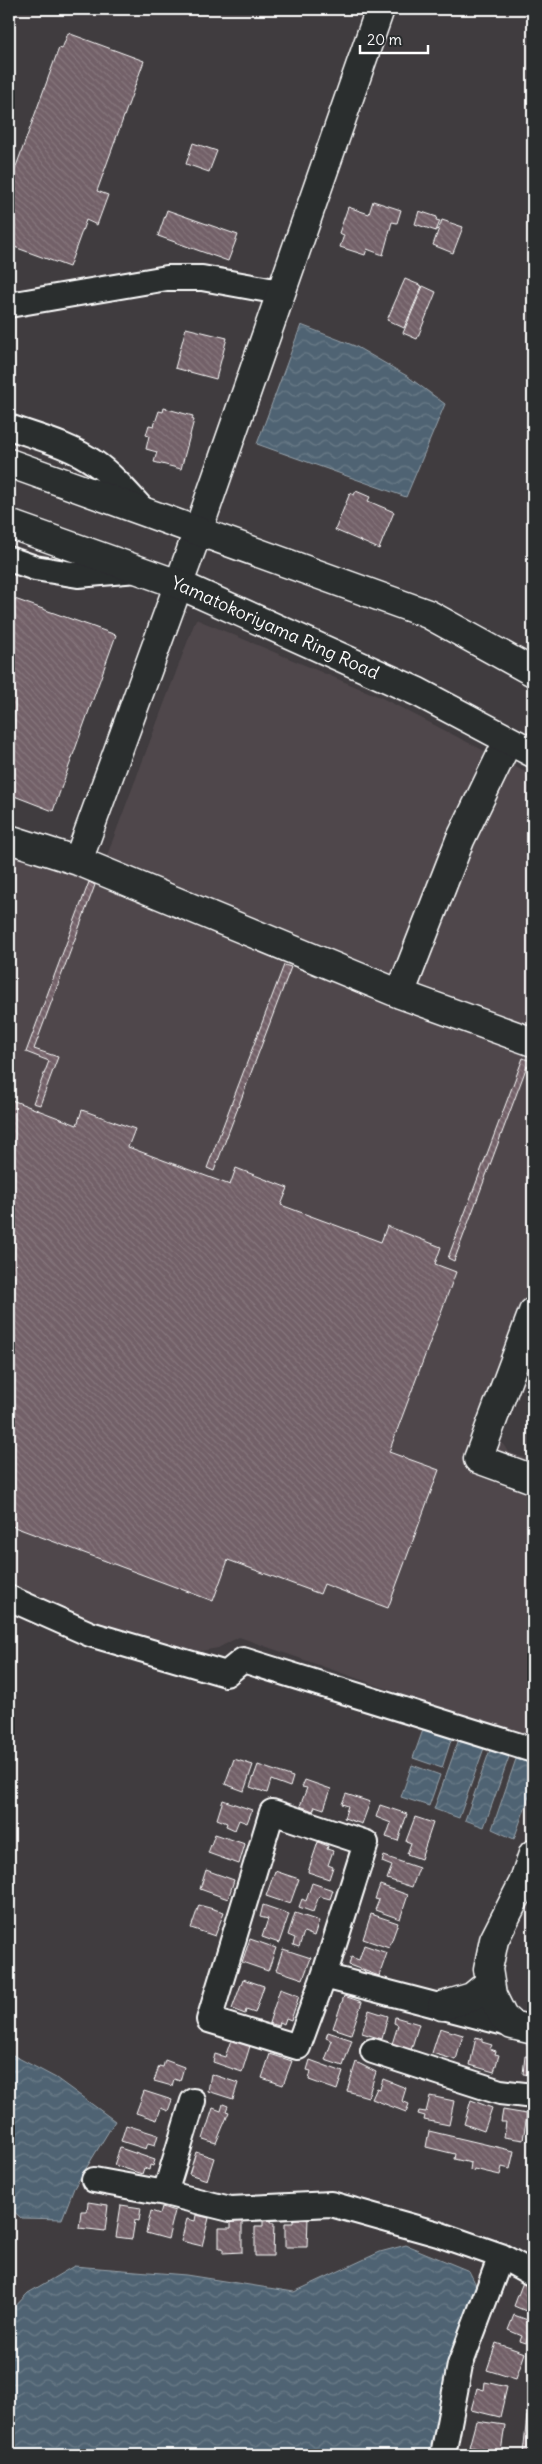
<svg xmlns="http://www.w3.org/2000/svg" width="542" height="2464" font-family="Delius,sans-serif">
	<defs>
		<pattern id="water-waves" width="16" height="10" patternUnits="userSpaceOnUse" patternTransform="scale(1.25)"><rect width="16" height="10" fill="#506473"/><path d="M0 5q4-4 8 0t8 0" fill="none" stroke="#6a7b88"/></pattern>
		<pattern id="building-back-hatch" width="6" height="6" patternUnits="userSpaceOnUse" patternTransform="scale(1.25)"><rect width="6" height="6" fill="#726067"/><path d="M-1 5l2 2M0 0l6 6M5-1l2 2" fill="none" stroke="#87787e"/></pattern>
	</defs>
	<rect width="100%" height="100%" fill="#403c3f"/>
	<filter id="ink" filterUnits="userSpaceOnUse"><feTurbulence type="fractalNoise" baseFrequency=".02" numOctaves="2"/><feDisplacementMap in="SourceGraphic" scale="10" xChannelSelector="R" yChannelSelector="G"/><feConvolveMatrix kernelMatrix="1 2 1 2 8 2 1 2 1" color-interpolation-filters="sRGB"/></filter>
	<g filter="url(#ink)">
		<!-- built -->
		<path fill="#4f474b" d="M196,619L380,697L533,776V1358L501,1441L508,1452L533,1461V1740L239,1637L218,1648L190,1653L140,1644L9,1592V853L97,882Z"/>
		<!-- water -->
		<path fill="url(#water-waves)" stroke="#96a2ab" d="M301,325L355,346L407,376L445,404L406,497L257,444Z
			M424,1727L452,1737L442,1768L413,1758Z
			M459,1739L484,1748L459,1818L434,1809Z
			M490,1750L509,1757L484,1827L465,1820Z
			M516,1759L533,1764V1785L514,1839L492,1829Z
			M412,1765L440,1775L429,1806L401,1797Z
			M9,2053L56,2078L115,2121L74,2188L62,2219L21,2218L9,2207Z
			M406,2245L469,2271L478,2289L433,2455H9V2313L28,2293L74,2266L186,2275L294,2292L380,2252Z"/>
		<!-- building -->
		<path fill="url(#building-back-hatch)" stroke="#fff" d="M68,33L144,61L97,191L108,195L97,225L86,220L69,267L9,245V173L10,171L14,172L59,48L62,49Z
			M193,143L217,151L209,172L186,164Z
			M373,201L401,210L397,223L392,222L383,255L367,249L365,255L340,247L344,235L339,233L348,207L369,214Z
			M167,210L238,235L228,261L158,236Z
			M419,211L437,217L436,220L440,221L436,231L415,224Z
			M442,220L463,227L453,253L433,245Z
			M405,279L422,286L404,328L387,320Z
			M423,286L436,292L417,339L403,333Z
			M186,328L227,338L216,379L175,368Z
			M164,408L193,416L192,419L194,420L181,469L154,462L157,452L146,449L149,436L146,435L149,425L154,426L159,411L163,412Z
			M356,491L370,497L368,501L394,512L379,549L335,530L350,493L354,495Z
			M9,597L116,635L53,811L9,794Z
			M89,882L95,885L34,1049L58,1057L40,1105L33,1103L49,1061L26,1052Z
			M284,965L291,967L214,1171L207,1168Z
			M523,1058L533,1062V1069L527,1066L454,1261L448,1258Z
			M9,1099L77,1125L82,1110L135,1129L128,1147L230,1185L236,1168L288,1188L281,1205L381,1242L387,1226L441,1247L435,1264L456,1272L389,1452L439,1470L388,1608L324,1584L320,1594L228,1560L213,1601L9,1525Z
			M234,1759L253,1765L244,1791L225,1784Z
			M258,1765L293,1777L290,1787L271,1780L267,1793L250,1787Z
			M305,1780L331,1789L324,1809L315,1806L313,1811L300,1806L307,1788L302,1787Z
			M346,1794L370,1802L362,1824L344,1818L348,1806L342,1804Z
			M223,1800L252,1810L247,1823L239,1820L235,1830L226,1826L227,1823L217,1819Z
			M380,1805L407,1814L398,1841L386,1837L391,1823L376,1817Z
			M415,1817L433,1823L421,1859L407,1854L411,1843L406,1841Z
			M215,1834L245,1844L239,1864L208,1853Z
			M318,1842L328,1846L327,1849L333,1851L328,1865L333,1867L329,1879L308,1872Z
			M384,1856L419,1868L412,1887L387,1879L392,1866L382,1862Z
			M206,1870L234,1880L228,1899L200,1889Z
			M275,1871L299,1879L290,1904L266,1896Z
			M312,1883L333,1890L330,1899L319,1896L313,1912L299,1907L302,1899L306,1901Z
			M380,1885L408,1895L400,1919L375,1910L379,1900L375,1899Z
			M199,1905L224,1912L215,1936L191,1928Z
			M263,1905L289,1914L279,1943L262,1937L268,1919L260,1917Z
			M295,1913L319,1921L314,1936L304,1932L299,1947L293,1945L295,1938L288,1935Z
			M371,1914L398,1923L389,1948L363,1939Z
			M250,1939L276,1948L268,1971L242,1962Z
			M364,1945L387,1953L379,1976L349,1965L351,1957L359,1960Z
			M283,1949L311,1958L303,1979L276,1970Z
			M243,1979L264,1986L255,2013L246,2010L245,2014L232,2009Z
			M280,1989L299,1996L291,2020L286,2018L284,2024L280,2022L279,2026L269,2023Z
			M344,1996L362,2002L351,2034L333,2028Z
			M369,2010L388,2016L382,2039L362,2033Z
			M395,2017L419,2024L411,2050L392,2044L398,2025L394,2023Z
			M440,2028L463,2035L456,2060L432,2053Z
			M328,2032L352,2040L343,2066L325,2060L332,2041L326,2038Z
			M476,2037L482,2039V2042L492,2045L490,2049L496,2051L495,2054L499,2055L494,2072L470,2065Z
			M231,2040L250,2046L242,2072L213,2062L215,2054L225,2057Z
			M270,2054L292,2061L283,2085L262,2078Z
			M525,2056L533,2057V2075L523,2074Z
			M165,2060L184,2067L180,2081L174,2079L172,2086L154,2081L159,2066L163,2067Z
			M310,2060L343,2072L337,2090L309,2080L311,2071L307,2070Z
			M356,2062L376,2072L368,2097L347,2091Z
			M211,2074L238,2083L233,2099L208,2091Z
			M383,2079L406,2088L402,2101L409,2104L406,2112L372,2099L377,2088L380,2089Z
			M144,2091L172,2100L168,2111L161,2108L157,2120L136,2113Z
			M430,2096L454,2101L449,2125L424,2120L425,2116L418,2114L419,2111L426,2112Z
			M471,2100L492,2108L484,2131L464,2124Z
			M223,2104L228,2106L226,2111L229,2112L216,2143L203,2139L213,2108L221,2111Z
			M503,2110L527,2114L523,2140L504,2137L506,2122H501Z
			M126,2125L158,2135L155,2145L148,2143L146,2149L121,2141Z
			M429,2131L514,2151L510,2169L502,2167L500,2175L474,2169L473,2171L470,2170L471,2163L454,2159L455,2154L426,2147Z
			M120,2148L155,2160L153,2166L150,2165L149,2170L144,2168L142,2174L114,2165Z
			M196,2152L214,2158L207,2180L189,2174Z
			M88,2202L108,2205L105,2231L79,2228L81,2211H87Z
			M121,2205L141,2208L139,2221L135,2220L132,2239L116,2237Z
			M162,2207L175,2211L168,2239L146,2233L151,2211L160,2214Z
			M196,2215L209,2218L202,2246L181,2241L187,2219L195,2221Z
			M293,2218H308L307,2247H285V2223H293Z
			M263,2220H270V2223H274L273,2256H255V2226H263Z
			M231,2221H242V2252L223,2253V2248H219V2228H231Z
			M523,2282L533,2286V2314L514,2306Z
			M514,2315L533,2322V2339L528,2337L526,2343L520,2341L522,2336L508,2330Z
			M496,2343L525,2353L516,2379L487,2370Z
			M532,2380H533V2407L529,2406Z
			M485,2382L507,2387L500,2417L471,2410L477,2388L484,2390Z
			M527,2416H533V2455L523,2454Z
			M476,2421L505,2425L501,2452L469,2447Z"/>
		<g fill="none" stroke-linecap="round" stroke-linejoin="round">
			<defs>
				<path id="minor" d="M9,305L167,278H202L280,292
					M9,427C37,437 70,445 95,463C114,476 129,495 145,512
					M9,559L35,568L78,575L137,570
					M9,1598L90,1634L226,1674L243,1660L533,1750
					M272,1812L366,1843L324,1976L298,2047L209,2020Z
					M324,1976L512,2025
					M373,2051L500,2092L533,2096
					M193,2101L165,2193L230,2209L331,2204L438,2234L501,2256L533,2274
					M94,2180L165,2193
					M443,2455L460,2365L501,2256"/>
				<path id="tertiary" d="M9,839L78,861L400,994L533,1042
					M78,861L198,531L380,9
					M400,994L460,840L508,741
					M533,1312L478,1459L533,1479
					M533,1854L523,1883L494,1940L488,1969L492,1995L503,2017L512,2025L533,2030
					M442,2006L472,1997L489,1983"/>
				<g id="secondary">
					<path d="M9,463L428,614L533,672"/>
					<path id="s1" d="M9,524L178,584L418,692L533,753"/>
				</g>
			</defs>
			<!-- minor casing -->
			<use href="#minor" stroke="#fff" stroke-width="28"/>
			<!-- tertiary casing -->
			<use href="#tertiary" stroke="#fff" stroke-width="31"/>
			<!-- secondary casing -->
			<use href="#secondary" stroke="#fff" stroke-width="31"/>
			<!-- minor -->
			<use href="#minor" stroke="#2a2d2e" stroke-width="24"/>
			<!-- tertiary -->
			<use href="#tertiary" stroke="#2a2d2e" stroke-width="28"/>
			<!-- secondary -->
			<use href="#secondary" stroke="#2a2d2e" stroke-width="28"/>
		</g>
	</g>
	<g text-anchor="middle" stroke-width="4" stroke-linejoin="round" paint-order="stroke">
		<!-- street labels -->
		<g font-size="18" fill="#fff" stroke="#2a2d2e">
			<text dy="6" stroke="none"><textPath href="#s1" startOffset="286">Yamatokoriyama Ring Road</textPath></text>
		</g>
	</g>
	<!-- margin -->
	<rect width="542" height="2464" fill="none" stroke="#2a2d2e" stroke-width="30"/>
	<rect x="15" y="15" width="512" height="2434" fill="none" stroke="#fff" stroke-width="2" filter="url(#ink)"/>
	<!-- scale -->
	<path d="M360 45v8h68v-8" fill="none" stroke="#ffffff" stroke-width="2.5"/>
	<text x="367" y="45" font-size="15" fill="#ffffff" stroke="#2a2d2e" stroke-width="4" paint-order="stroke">20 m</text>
</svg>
